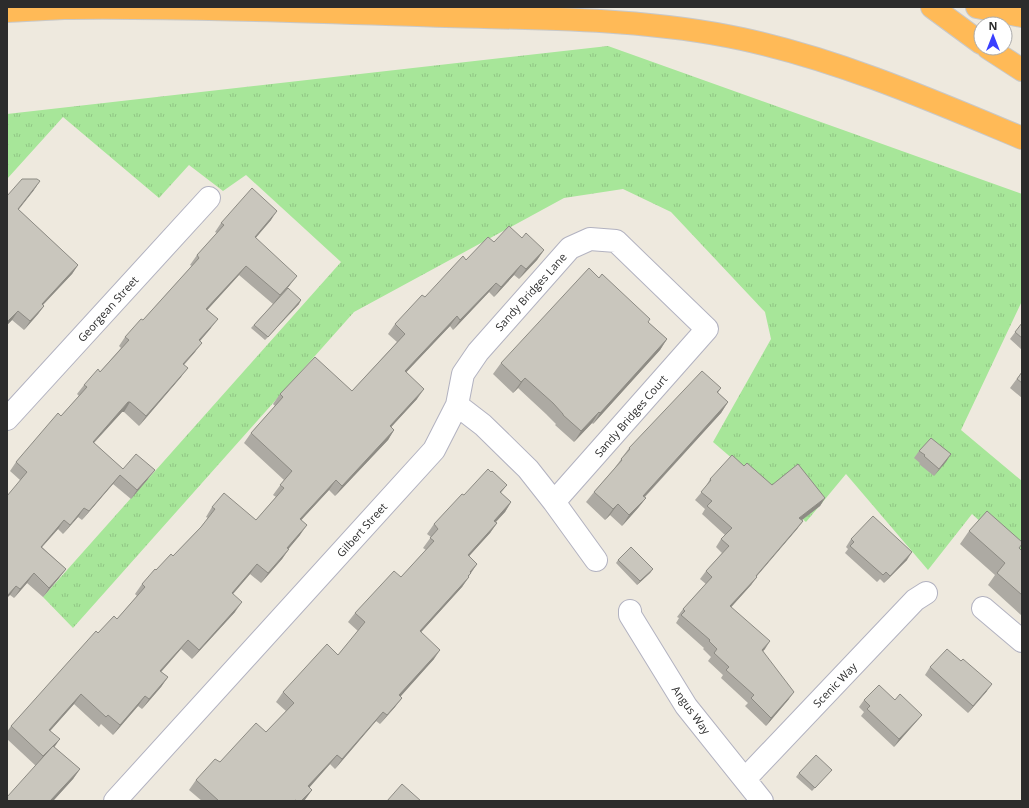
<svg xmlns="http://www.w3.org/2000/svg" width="1029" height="808" font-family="'Open Sans',sans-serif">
	<defs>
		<pattern id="grass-tufts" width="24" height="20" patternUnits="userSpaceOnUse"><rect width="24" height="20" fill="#a7e699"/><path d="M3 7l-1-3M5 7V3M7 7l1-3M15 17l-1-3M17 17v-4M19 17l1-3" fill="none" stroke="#90c584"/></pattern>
	</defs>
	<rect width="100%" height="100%" fill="#eee9de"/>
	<!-- grass -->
	<path fill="url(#grass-tufts)" d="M608,46L1022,194V301L961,430L1022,481V560L972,514L928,570L846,474L806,522L713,442L771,339L765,312L671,212L623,189L564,198L354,312L73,628L43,597L341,262L246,175L223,191L189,165L159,198L63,117L7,179V114Z"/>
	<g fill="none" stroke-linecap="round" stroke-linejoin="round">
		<defs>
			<path id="minor" d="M457,405L483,425L528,469L554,502L596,560
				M7,419L209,198
				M983,608L1022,641
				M630,611V615L686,706L762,801
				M745,779L915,600L926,593
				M115,801L434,450L457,405L463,374L478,352L570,248L590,239L616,241L707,329L554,502"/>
			<path id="highway" d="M932,7L981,43
				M977,7L1022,16
				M70,8C195,7 321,12 446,16C544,19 645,18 742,39C839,60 931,100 1022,138
				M7,11L83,7
				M988,48L1022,70"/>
		</defs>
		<!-- minor casing -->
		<use href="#minor" stroke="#b2b2c0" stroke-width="24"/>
		<!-- highway casing -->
		<use href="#highway" stroke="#c8c8c8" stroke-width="24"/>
		<!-- minor -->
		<use href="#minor" stroke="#fff" stroke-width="22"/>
		<!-- highway -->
		<use href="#highway" stroke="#ffba57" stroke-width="22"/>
	</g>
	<!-- wall -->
	<path fill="#adaaa3" d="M34,190L18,209L78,265L72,274L43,305L44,306L38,314L24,330L12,320L7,325V196Z
		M271,220L255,238L290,285L285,290L299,304L265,340L251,328L273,304L239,275L207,310L211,328L200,341L195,352L184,365L181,377L139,426L124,412H122L94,443L123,469L148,479L131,499L113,484L82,520L78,517L63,534L58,529L42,547L66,569L59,578L43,597L27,583L14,598L10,595L20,480L10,471L16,462L61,416L79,396L77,394L84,385L100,372L121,348L119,346L125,337L143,320L192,266L190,265L197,255L217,233L215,232L221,223Z
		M522,238L544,250L537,260L519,279L514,275L494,297L489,292L453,330L450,326L406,372L417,399L391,427L394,430L388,440L335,496L329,490L301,520L300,535L288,549H289L282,559L261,583L250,574L233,594L235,612L192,659L181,649L161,672L168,677L161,687L142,709L138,706L113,735L101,724L99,727L74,704L50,731L54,747L80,769L73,779L53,801H7L36,766L7,739V732L11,726L98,633L117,619L137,596L135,594L142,584L156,570L173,556L201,527L208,518L206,517L212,507L256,520L276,497L273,495L284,480L244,443L251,433L275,406L273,404L280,394L352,391L397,342L388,334L395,324L466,260L494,242Z
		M648,322L667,339L660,350L593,424L592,423L574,442L555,425L556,424L546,414L518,388L513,393L493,374L501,363Z
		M1022,323V350L1010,339Z
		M1022,372V398L1010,388Z
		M721,388L718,393L728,402L721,413L645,497L646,498L638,508L622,526L610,515L605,520L586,502L594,492L614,469L629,448Z
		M919,451L951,454L934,476L919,464L920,463L914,458Z
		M744,466L772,485L825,498L820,506L802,520L803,521L797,529L756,577L751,585L731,607L765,649L763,651L789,699L766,726L745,706L748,703L721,678L723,675L708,661L711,657L703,649L704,648L676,623L679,618L677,617L683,609L706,584L700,579L706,571L722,553L716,547L721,539L725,535L702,514L705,509L695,500L705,488L710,479Z
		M507,485L501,493L511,502L505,512L496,522L497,523L490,533L469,556L477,564L462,587L421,632L434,659L400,696L402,698L395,707L380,724L376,721L335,769L330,764L309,787L312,790L304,801H202L189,790L196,780L220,762L266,732L286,711L276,702L283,692L338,655L358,631L348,622L355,613L401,577L426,550L423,548L431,537L427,534L434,524L464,495Z
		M969,531L1022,544L1019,548L1022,551V616L988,585L995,575L960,544Z
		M851,539L907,560L884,583L880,579L877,582L845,553L848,549L846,547Z
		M618,560L653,569L650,573L637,585L616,563Z
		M930,667L987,691L968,713L925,675Z
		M864,700H895L922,715L916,722L894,747L861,716L864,712L859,707Z
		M799,773H829L812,791L796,777Z"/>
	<!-- shaded-wall -->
	<path fill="#8d8b84" d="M40,181L34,190L12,218L18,209Z
		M277,211L271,220L248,247L255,237Z
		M544,250L537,260L519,279L526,269Z
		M78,265L72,274L36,312L42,304Z
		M521,265L514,275L494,297L501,287Z
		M246,266L239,275L200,318L206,309Z
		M297,276L290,285L273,304L280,295Z
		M496,283L489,292L453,330L460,320Z
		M301,300L299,304L265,340L268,337Z
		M44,306L38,314L24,330L30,321Z
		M18,311L12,320L7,325V323L8,321Z
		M457,316L450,326L398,381L405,371Z
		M218,319L211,328L193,349L199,340Z
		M667,339L660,350L593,424L600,413Z
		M202,343L195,352L176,373L183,364Z
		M188,368L181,377L139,426L146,416Z
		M525,378L518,388L513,393L521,382Z
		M424,389L417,399L383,436L390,426Z
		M128,402H130L124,412H122L86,451L93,442Z
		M728,402L721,413L636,506L643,496Z
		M599,412L592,423L574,442L581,431Z
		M394,430L388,440L335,496L342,486Z
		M951,454L946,462L934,476L939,469Z
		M155,470L148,479L131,499L137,490Z
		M120,475L113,484L82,520L89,511Z
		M336,480L329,490L293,529L300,519Z
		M646,498L638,508L622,526L629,515Z
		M825,498L820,506L794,526L799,518Z
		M511,502L505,512L488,530L494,521Z
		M618,504L610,515L605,520L613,509Z
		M84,508L78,517L63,534L70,525Z
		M64,520L58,529L34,556L41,547Z
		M803,521L797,529L750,584L756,576Z
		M497,523L490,533L461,565L468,555Z
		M307,525L300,535L281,558L287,548Z
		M289,549L282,559L261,583L268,573Z
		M912,552L907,560L884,583L890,576Z
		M257,564L250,574L225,603L232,593Z
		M477,564L465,581L469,577L462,587L413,641L420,631L470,572Z
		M66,569L59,578L43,597L49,588Z
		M653,569L650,573L637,585L640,581Z
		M34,573L27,583L14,598L20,589Z
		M757,577L751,585L725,614L730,606Z
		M16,586L10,595L7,598V596Z
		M242,602L235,612L192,659L199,650Z
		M188,640L181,649L153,681L160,671Z
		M770,641L765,649L756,658L762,650Z
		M440,650L434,659L393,705L399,695Z
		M168,677L161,687L142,709L149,699Z
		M992,684L987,691L968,713L973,706Z
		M794,692L789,699L766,726L771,718Z
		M81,694L74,704L42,740L49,730Z
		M145,696L138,706L113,735L120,725Z
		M402,698L395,707L380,724L387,715Z
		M383,712L376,721L335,769L342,759Z
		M922,715L916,722L894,747L899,739Z
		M60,739L53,749L36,766L43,756Z
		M337,755L330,764L302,796L308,786Z
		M80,769L73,779L53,801H50Z
		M312,790L304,801H301Z"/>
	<!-- building -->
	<path fill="#c9c6bd" stroke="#8d8b84" d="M22,179H37L40,181L18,209L78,265L42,304L44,306L30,321L18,311L8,321L7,320V196Z
		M252,188L277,211L255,237L297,276L280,295L246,266L206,309L218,319L199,340L202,343L183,364L188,368L146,416L130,402H128L93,442L123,469L136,454L155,470L137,490L120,475L89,511L84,508L70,525L64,520L41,547L66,569L49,588L34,573L20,589L16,586L7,596V496L27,472L16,462L58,413L61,416L87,387L84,385L98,369L100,372L129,340L125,337L141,319L143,320L199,258L197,255L224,225L221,223Z
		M509,226L522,238L526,233L544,250L526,269L521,265L501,287L496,283L460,320L457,316L405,371L424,389L390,426L394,430L342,486L336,480L300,519L307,525L287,548L289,549L268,573L257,564L232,593L242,602L199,650L188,640L160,671L168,677L149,699L145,696L120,725L108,715L106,717L81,694L49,730L60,739L43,756L11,726L96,631L98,633L114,616L117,619L145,587L142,584L155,569L156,570L171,554L173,556L201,527L215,509L212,507L224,493L256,520L284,488L280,485L292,471L251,433L283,397L280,394L315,357L352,391L405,334L395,324L422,295L425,297L463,256L466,260L488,237L494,242Z
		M589,268L599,278L602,274L650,319L648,322L667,339L600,413L599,412L581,431L563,415V414L553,403L525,378L521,382L501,363Z
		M288,288L301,300L268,337L254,325Z
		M1022,323V338L1015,332Z
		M702,371L721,388L717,392L728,402L643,496L646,498L629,515L618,504L613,509L594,492L622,460L621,459L630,449L629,448Z
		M1022,372V383L1017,379Z
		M931,438L951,454L939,469L924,456L925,455L919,451Z
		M732,455L744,466L747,463L772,485L798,464L825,498L799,518L803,521L756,576L757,577L730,606L770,641L762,650L794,692L771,718L751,698L754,695L726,670L729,667L714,653L717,649L709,641L710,640L681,615L685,611L683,609L712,577L706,571L729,546L721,539L732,528L707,506L712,501L701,492L711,480L710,479Z
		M488,469L491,472L492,471L507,485L500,492L511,502L494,521L497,523L468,555L477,564L470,572L471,573L468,576L469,577L420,631L440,650L399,695L402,698L387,715L383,712L342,759L337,755L308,786L312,790L301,801H297L295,800L294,801H219L196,780L215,759L220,762L256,723L266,732L294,703L283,692L327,644L338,655L365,622L355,613L394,571L401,577L434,541L430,538L438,529L434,524L462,494L464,495Z
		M987,511L1022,542V544L1019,548L1022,551V595L997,573L1005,563L969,531Z
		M873,516L912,552L890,576L886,572L883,575L850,546L854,542L851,539Z
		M631,547L653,569L640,581L618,560Z
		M947,649L961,661L963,659L992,684L973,706L930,667Z
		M879,685L895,700L900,694L922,715L899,739L867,709L870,706L864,700Z
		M53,746L80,769L50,801H7V797Z
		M816,755L832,770L815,788L799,773Z
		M402,784L421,801H387Z"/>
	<g text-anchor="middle" stroke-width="3" stroke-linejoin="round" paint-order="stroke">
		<!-- street labels -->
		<g font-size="11" fill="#2c2c2c" stroke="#fff">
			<text transform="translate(531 292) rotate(-48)" y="4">Sandy Bridges Lane</text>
			<text transform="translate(108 309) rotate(-48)" y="4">Georgean Street</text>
			<text transform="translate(631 416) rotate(-49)" y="4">Sandy Bridges Court</text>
			<text transform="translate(362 530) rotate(-48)" y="4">Gilbert Street</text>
			<text transform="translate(835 685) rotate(-46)" y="4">Scenic Way</text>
			<text transform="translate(691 710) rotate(54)" y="4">Angus Way</text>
		</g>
	</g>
	<!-- border -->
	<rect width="1029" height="808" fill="none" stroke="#2c2c2c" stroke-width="16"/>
	<!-- north arrow -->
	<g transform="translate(993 36)"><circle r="19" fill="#ffffff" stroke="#ababab"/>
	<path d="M0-3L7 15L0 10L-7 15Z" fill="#393fff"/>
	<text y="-6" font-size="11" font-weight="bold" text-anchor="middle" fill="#2c2c2c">N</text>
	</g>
</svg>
